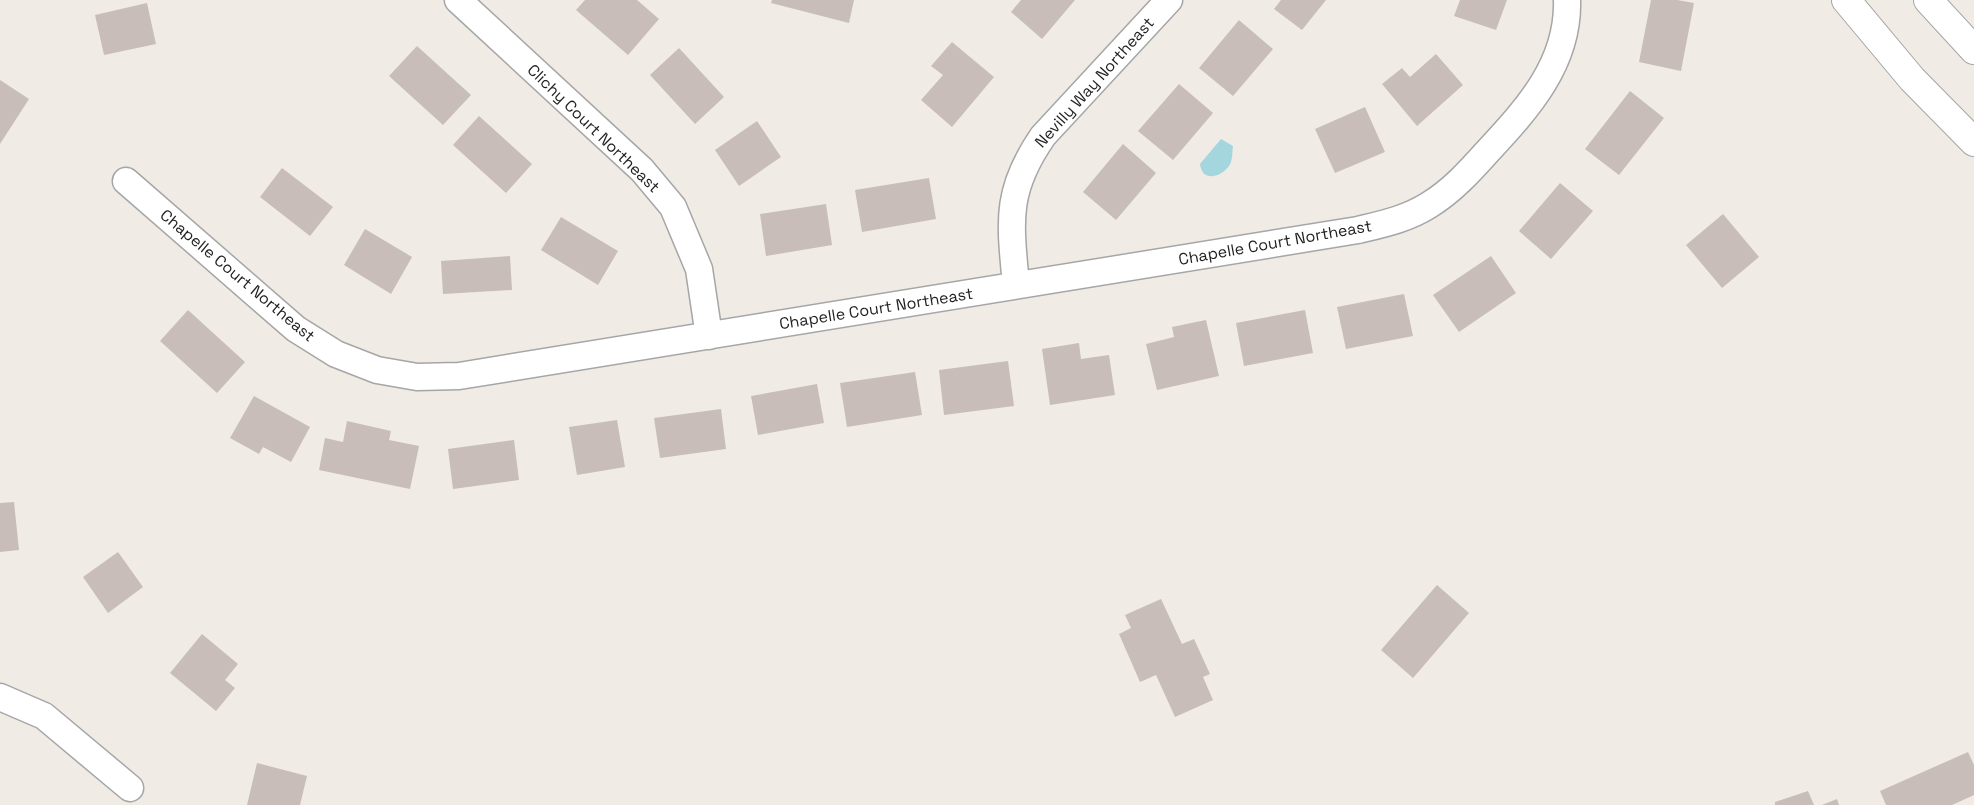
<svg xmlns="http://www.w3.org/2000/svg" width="1974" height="805" font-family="'Space Grotesk',sans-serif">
	<rect width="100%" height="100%" fill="#f0ebe5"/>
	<!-- water -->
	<path fill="#a4d6de" d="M1221,139L1233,146C1232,152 1233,160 1229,166C1220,178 1202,182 1200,164Z"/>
	<!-- building -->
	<path fill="#c8bdb8" d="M585,0H637L659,19L628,55L576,10Z
		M772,0H854L849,23L771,3Z
		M1021,0H1075L1042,39L1011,12Z
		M1281,0H1326L1302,30L1274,9Z
		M1460,0H1507L1496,30L1454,16Z
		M1651,0H1677L1694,3L1681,71L1639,62Z
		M147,3L156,44L104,55L95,15Z
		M1239,20L1273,49L1233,96L1199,68Z
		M952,42L994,77L952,127L921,100L943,75L931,66Z
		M417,46L471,95L443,125L389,76Z
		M679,48L724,97L695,124L650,75Z
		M1436,54L1463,85L1417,126L1382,84L1402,68L1410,77Z
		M0,80L29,99L0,144Z
		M1179,84L1213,113L1173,160L1138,131Z
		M1630,91L1664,118L1619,175L1585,149Z
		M1365,107L1385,152L1335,173L1315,129Z
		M479,116L532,164L506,193L453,145Z
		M757,121L781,157L739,186L715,150Z
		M1123,144L1156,173L1116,220L1083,192Z
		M282,168L333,207L310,236L260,197Z
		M929,178L936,219L862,232L855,190Z
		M1560,183L1593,211L1551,259L1519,231Z
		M826,204L832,245L766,256L760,214Z
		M1723,214L1759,257L1722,288L1686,245Z
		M561,217L618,251L598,285L541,250Z
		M365,229L412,257L391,294L344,265Z
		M510,256L512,290L443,294L441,261Z
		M1491,256L1516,293L1459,332L1433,295Z
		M1404,294L1413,336L1346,349L1337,307Z
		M188,310L245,362L217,393L160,341Z
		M1305,310L1313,353L1244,366L1236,323Z
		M1206,320L1219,376L1157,390L1146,344L1174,337L1172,327Z
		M1079,343L1081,359L1109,355L1115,395L1050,405L1042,349Z
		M1008,361L1014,406L944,415L939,370Z
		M915,372L922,415L847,427L840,383Z
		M817,384L824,423L758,435L751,396Z
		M254,396L310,427L291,462L263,447L259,454L230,438Z
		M721,409L726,449L660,458L654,418Z
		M617,420L625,467L577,475L569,427Z
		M347,421L391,431L389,440L419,446L410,489L319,470L325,438L343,442Z
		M514,440L519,480L453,489L448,449Z
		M14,502L19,550L0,552V503Z
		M118,552L143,587L108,613L83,577Z
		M1437,585L1469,613L1413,678L1381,650Z
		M1161,599L1182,644L1194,639L1210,674L1203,677L1213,700L1175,717L1156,675L1140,682L1119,634L1131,628L1125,615Z
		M202,634L238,664L225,680L235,688L216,711L170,673Z
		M1968,752L1974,765V795L1952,805H1886L1880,791Z
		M257,763L307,776L300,805H247Z
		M1808,791L1814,805H1775V802Z
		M1837,799L1839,805H1822Z"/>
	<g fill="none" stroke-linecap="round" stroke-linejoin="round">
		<defs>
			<path id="minor" d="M458,0L642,170L673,207L699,269L709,336
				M126,181L296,329L336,354L377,370L417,377L459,376L1358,230C1383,224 1407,219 1429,205C1452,191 1470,171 1488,151C1528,108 1569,63 1567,0
				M1016,285C1010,221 1005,191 1043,136L1169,0
				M0,697L44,716L130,788"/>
			<path id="tertiary" d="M1846,0L1912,79L1974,142
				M1928,0L1974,50"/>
		</defs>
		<!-- minor casing -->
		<use href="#minor" stroke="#a6a6a6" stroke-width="29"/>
		<!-- tertiary casing -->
		<use href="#tertiary" stroke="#a6a6a6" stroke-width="30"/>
		<!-- minor -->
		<use href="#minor" stroke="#fff" stroke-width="26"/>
		<!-- tertiary -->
		<use href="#tertiary" stroke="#fff" stroke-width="28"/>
	</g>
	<g text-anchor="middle" stroke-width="4" stroke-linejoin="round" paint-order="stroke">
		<!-- street labels -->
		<g font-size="16" fill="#1f1f1f" stroke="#fff">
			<text transform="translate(1094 82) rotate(-48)" y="6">Nevilly Way Northeast</text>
			<text transform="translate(594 128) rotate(44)" y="6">Clichy Court Northeast</text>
			<text transform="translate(1275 242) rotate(-10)" y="6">Chapelle Court Northeast</text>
			<text transform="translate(238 275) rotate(40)" y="6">Chapelle Court Northeast</text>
			<text transform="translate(876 308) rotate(-9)" y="6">Chapelle Court Northeast</text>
		</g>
	</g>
</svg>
